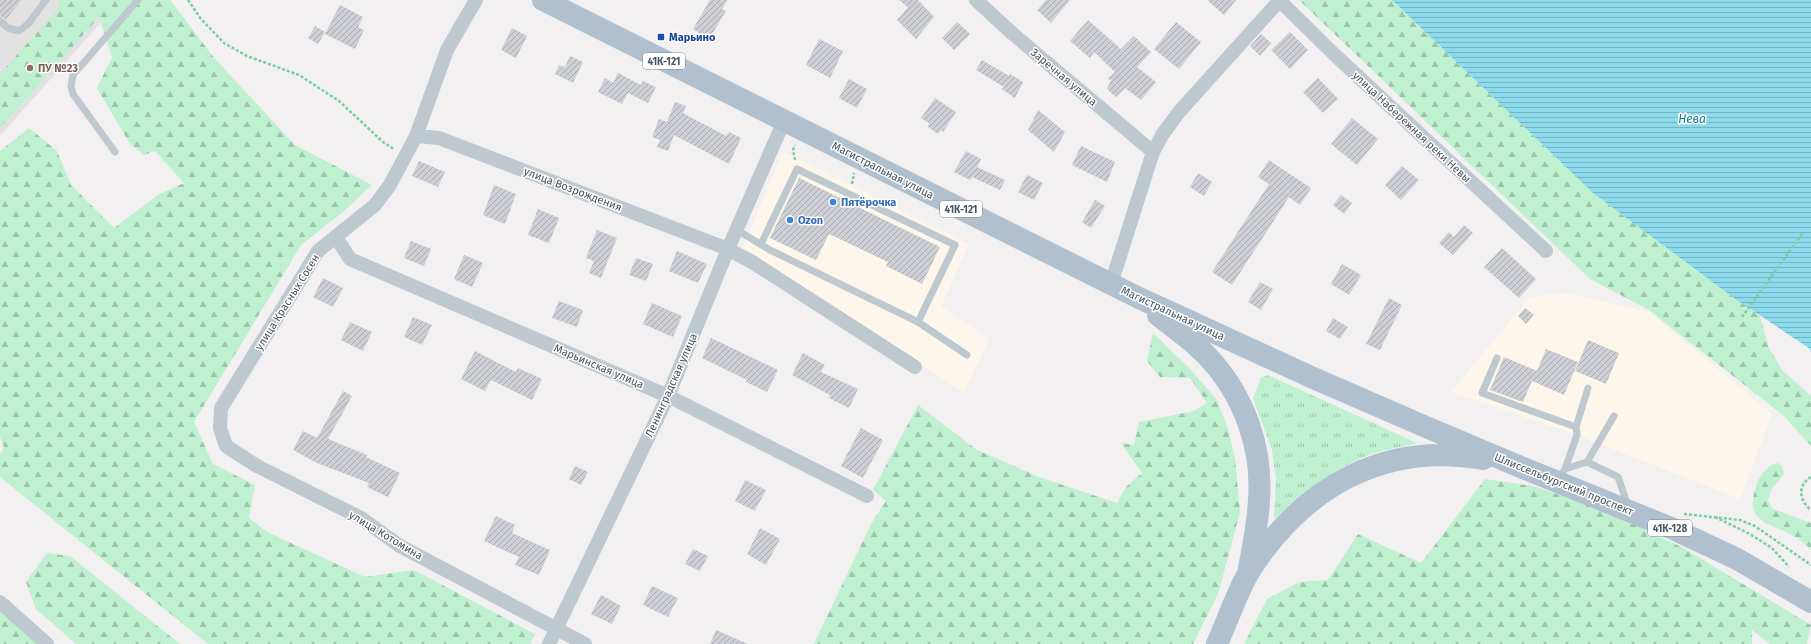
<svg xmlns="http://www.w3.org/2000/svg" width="1811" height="644" font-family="'Fira Sans',sans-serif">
	<defs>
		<pattern id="grass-tufts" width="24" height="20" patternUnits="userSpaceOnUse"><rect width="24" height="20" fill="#bff0d0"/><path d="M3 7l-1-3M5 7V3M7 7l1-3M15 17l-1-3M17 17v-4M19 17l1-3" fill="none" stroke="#9dc5ac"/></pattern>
		<pattern id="forest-firs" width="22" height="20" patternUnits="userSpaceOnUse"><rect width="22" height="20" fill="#bff0d0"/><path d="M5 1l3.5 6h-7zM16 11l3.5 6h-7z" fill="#9dc5ac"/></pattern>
		<pattern id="water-rules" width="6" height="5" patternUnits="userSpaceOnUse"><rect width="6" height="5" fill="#8cdbed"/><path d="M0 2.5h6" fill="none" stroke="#74b4c3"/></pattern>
		<pattern id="building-hatch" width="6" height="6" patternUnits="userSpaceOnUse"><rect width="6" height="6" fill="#cdcfd5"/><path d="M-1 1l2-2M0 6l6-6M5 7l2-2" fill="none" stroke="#a8abb0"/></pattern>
	</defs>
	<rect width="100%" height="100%" fill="#f2f0f0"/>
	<!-- commercial -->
	<path fill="#fcf7ea" d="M783,151L969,244L941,307L989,339L964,393L743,247Z
		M1568,293L1649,312L1772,414L1740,499L1577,435L1451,392L1530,297Z"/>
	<!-- education -->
	<path fill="#e3e1e2" d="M0,0H121L0,136Z"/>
	<!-- grass -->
	<path fill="url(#grass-tufts)" d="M1268,375L1404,437L1417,443C1402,447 1386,449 1372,454C1334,467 1304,495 1274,519L1276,479L1272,450L1253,398L1261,378Z"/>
	<!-- forest -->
	<path fill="url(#forest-firs)" d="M59,0H170L215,59L295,145L372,185L343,212L301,245L194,422L213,464L255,485L249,518L267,532L365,577L414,570L535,634L530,644H208L0,477V454L4,447L0,437V151L29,128L57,151L71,185L114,228L158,195L184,183L155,151L144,155L130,144L97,88L112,57L99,17L0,128V74L59,8Z
		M1299,0H1392L1593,193L1760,316L1769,348L1782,370L1811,396V446L1784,416L1649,310L1590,279Z
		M1153,333L1191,370L1217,400L1228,429L1235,459L1240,512L1218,594L1193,644H814L871,524L886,501L873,490L918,405L977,450L1039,477L1117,503L1126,487L1142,473L1121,443L1134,445L1139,422L1194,411L1207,403L1190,378L1160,377L1147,361Z
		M1778,463L1782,466L1784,474L1771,490L1768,501L1773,509L1811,523V550C1807,546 1802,541 1797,538C1771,521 1742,526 1757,483C1761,474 1768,464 1778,463Z
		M1485,479L1533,486L1575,500L1625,520L1683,548L1811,625L1807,644H1770L1752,630V644H1244L1267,599L1300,582L1328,580L1358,534L1421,563Z
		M47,553L70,556L180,644H76L36,609L26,582Z
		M0,608L40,644H0Z"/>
	<!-- water -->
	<path fill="url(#water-rules)" d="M1392,0H1811V352L1810,349L1734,298L1593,193Z"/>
	<!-- building -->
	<path fill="url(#building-hatch)" d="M0,0H22L6,19L0,16Z
		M710,0H727L722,9L726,11L709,39L693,29Z
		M899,0H918L934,17L916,39L897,20L908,7Z
		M1046,0H1070L1051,23L1037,10Z
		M1207,0H1236L1224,15Z
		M340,5L363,17L358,27L364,30L355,49L325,34Z
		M1088,20L1121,49L1134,36L1151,52L1137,67L1156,82L1141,100L1125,88L1116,97L1107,89L1111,80L1108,79L1115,72L1094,52L1090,58L1070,41Z
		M957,22L970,34L954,50L942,38Z
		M1176,22L1201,42L1179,69L1154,49Z
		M315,26L325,32L318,44L308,38Z
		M512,28L527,36L516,58L501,50Z
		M1290,32L1308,50L1290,69L1271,50Z
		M1261,34L1271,43L1260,56L1250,46Z
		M819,39L843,51L830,78L806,65Z
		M570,56L583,62L573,83L555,74L559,65L565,67Z
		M982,60L1009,76L1010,74L1023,82L1015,98L1002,89L1004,87L976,70Z
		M618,73L641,85L643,81L656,87L648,103L628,93L622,104L598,92L605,78L613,83Z
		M1318,78L1338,99L1323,113L1303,92Z
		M849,79L867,89L857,108L839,98Z
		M935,98L956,112L943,132L941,130L938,134L928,127L929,123L921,118Z
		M675,102L686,106L683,113L726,136L729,132L741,138L729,164L674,135L668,151L657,147L660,140L652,137L659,119L667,122Z
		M1038,110L1065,132L1054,152L1028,130Z
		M1352,118L1378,139L1357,165L1331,144Z
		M1081,146L1115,162L1107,182L1072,165Z
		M966,151L981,159L977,167L1005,180L1000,190L972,177L970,180L954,172Z
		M1269,160L1311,188L1300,205L1289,197L1232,285L1212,272L1269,184L1258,177Z
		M419,161L445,172L438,187L412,176Z
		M1402,166L1419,180L1401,200L1385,185Z
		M1198,173L1212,182L1204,196L1190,187Z
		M1027,175L1043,183L1034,200L1018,192Z
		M799,178L940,247L922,284L886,266L888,262L829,234L816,260L770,238Z
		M494,185L516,194L505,224L483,215Z
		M1341,195L1352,203L1344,214L1333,205Z
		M1095,200L1105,206L1091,228L1082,222Z
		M538,209L559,218L549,243L528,235Z
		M1464,225L1473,233L1453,255L1439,243L1449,232L1454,237Z
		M597,230L617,238L601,278L589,273L594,261L586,258Z
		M411,241L431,249L424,266L404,258Z
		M1502,248L1536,279L1519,298L1484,267Z
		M677,251L707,264L698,283L669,271Z
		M464,255L483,263L472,287L454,279Z
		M636,258L653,264L646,281L629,275Z
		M1342,264L1361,275L1349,295L1331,284Z
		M323,278L343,288L333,307L313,297Z
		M1260,282L1273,289L1261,310L1248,302Z
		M1389,298L1402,305L1380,350L1366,344Z
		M559,301L583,310L577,327L552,318Z
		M652,303L682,316L673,337L643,324Z
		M1525,308L1534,315L1526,324L1518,316Z
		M413,317L432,325L422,345L404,337Z
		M1333,318L1348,327L1340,339L1326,331Z
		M350,322L372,332L363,351L341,340Z
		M711,338L778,370L767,392L746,382L747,380L702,358Z
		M1588,340L1619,353L1606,384L1575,371Z
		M1546,349L1578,362L1564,395L1532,381L1523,402L1490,390L1504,357L1537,371Z
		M475,351L516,372L518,368L542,379L532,400L491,380L485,391L461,379Z
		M803,353L825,365L821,372L858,389L849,408L829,398L830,395L792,375Z
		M343,391L352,396L328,439L367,455L366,457L400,473L388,497L367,487L369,483L317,463L293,450L303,431L317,438Z
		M861,428L883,440L863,478L841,466Z
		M575,466L588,472L581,485L569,479Z
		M745,480L766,490L755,511L735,501Z
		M496,516L515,525L512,533L550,550L539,575L515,565L519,557L484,541Z
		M760,528L780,539L766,565L747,554Z
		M693,549L708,556L700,571L685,564Z
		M652,586L678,598L668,617L643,605Z
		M601,595L621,606L612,624L591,614Z
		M716,630L748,644H710Z"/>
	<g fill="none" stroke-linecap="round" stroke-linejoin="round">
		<!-- path -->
		<path stroke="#77cea0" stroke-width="2.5" stroke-dasharray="3 2" stroke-linecap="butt" d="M188,0L201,19L224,43L247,56L299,75L339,101L383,142L392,148L395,147
			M795,160L793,150L795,145
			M852,184L854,173
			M1742,317L1802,234
			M1811,477C1797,485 1799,501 1811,510
			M1684,514L1740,520L1755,526L1811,565
			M1715,517L1748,533L1772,548L1789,567"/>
		<!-- lane -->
		<path stroke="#bec8cf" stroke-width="7" d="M0,21L8,28L19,31L28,24L46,0
			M115,152L73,94L71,86L73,75L138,0
			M737,230L770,250L918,322L967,355
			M761,244L797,169L955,245L918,322
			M1497,358L1482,393L1576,427
			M1587,462L1614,416
			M1565,469L1577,435L1576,427L1588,388
			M1557,480L1565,469L1587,462L1618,477L1628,506"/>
		<!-- street -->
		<path stroke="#bec8cf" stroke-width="14" d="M476,0L447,50L416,136L390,185L375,205L318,251L221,408L220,428L226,446L257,466L361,518L400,546L585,644
			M976,0L1013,34L1153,152
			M1279,0L1336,56L1546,251
			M416,136L439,138L728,249L752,262L915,367
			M336,237L350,259L668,396L867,496
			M1111,284L1153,152L1162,135L1179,112L1280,0
			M0,602L47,644
			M549,644L668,396L728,249L784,121"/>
		<!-- primary -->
		<path stroke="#b0c0cf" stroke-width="22" d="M543,0L1137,297L1311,377L1426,427L1523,468L1671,528L1737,559L1811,602
			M1158,315C1175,329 1194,341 1209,358C1244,396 1263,448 1259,500C1258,523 1253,546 1249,569
			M1217,644C1227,622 1237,592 1249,572C1302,488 1383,441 1483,459"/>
	</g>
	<!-- markers -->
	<rect fill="#1a4fb4" stroke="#fff" stroke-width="1.5" x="657" y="33" width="8" height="8" rx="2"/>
	<circle fill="#8d6e63" stroke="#fff" stroke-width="1.5" cx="30" cy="68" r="4"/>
	<g fill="#3f7fe0" stroke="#fff" stroke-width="1.5">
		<circle cx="833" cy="202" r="4"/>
		<circle cx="790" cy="220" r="4"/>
	</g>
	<g text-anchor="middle" stroke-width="3" stroke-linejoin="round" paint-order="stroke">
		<!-- shield labels -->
		<g fill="#fff" stroke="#7f878e" stroke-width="1">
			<rect x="643" y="53" width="42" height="16" rx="3"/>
			<rect x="940" y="201" width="42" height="16" rx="3"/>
			<rect x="1648" y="520" width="44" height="16" rx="3"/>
		</g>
		<g font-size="10" font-weight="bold" fill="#48545e">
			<text x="664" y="65">41К-121</text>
			<text x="961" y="213">41К-121</text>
			<text x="1670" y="532">41К-128</text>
		</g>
		<!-- transit labels -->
		<g font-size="11" font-weight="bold" fill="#164399" stroke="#fff" text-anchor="start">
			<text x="669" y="41">Марьино</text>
		</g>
		<!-- education labels -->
		<g font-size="11" font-weight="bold" fill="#785e54" stroke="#fff" text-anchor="start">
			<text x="38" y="72">ПУ №23</text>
		</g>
		<!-- street labels -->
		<g font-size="11" fill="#48545e" stroke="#fff">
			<text transform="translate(1064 77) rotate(40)" y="4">Заречная улица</text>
			<text transform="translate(1412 127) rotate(43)" y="4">улица Набережная реки Невы</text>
			<text transform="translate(883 170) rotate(27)" y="4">Магистральная улица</text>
			<text transform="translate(573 189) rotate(21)" y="4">улица Возрождения</text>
			<text transform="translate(287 302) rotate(-58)" y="4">улица Красных Сосен</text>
			<text transform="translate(1173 313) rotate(25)" y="4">Магистральная улица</text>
			<text transform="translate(599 366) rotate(23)" y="4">Марьинская улица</text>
			<text transform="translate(671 385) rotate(-66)" y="4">Ленинградская улица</text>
			<text transform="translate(1564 484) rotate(22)" y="4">Шлиссельбургский проспект</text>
			<text transform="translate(386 535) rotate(31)" y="4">улица Котомина</text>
		</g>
		<!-- shop labels -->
		<g font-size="11" font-weight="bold" fill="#366cbe" stroke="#fff" text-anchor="start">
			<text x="841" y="206">Пятёрочка</text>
			<text x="798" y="224">Ozon</text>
		</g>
		<!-- water labels -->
		<g font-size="12" font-style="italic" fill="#0d7c96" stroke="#fff">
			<text x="1692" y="123">Нева</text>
		</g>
	</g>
</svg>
